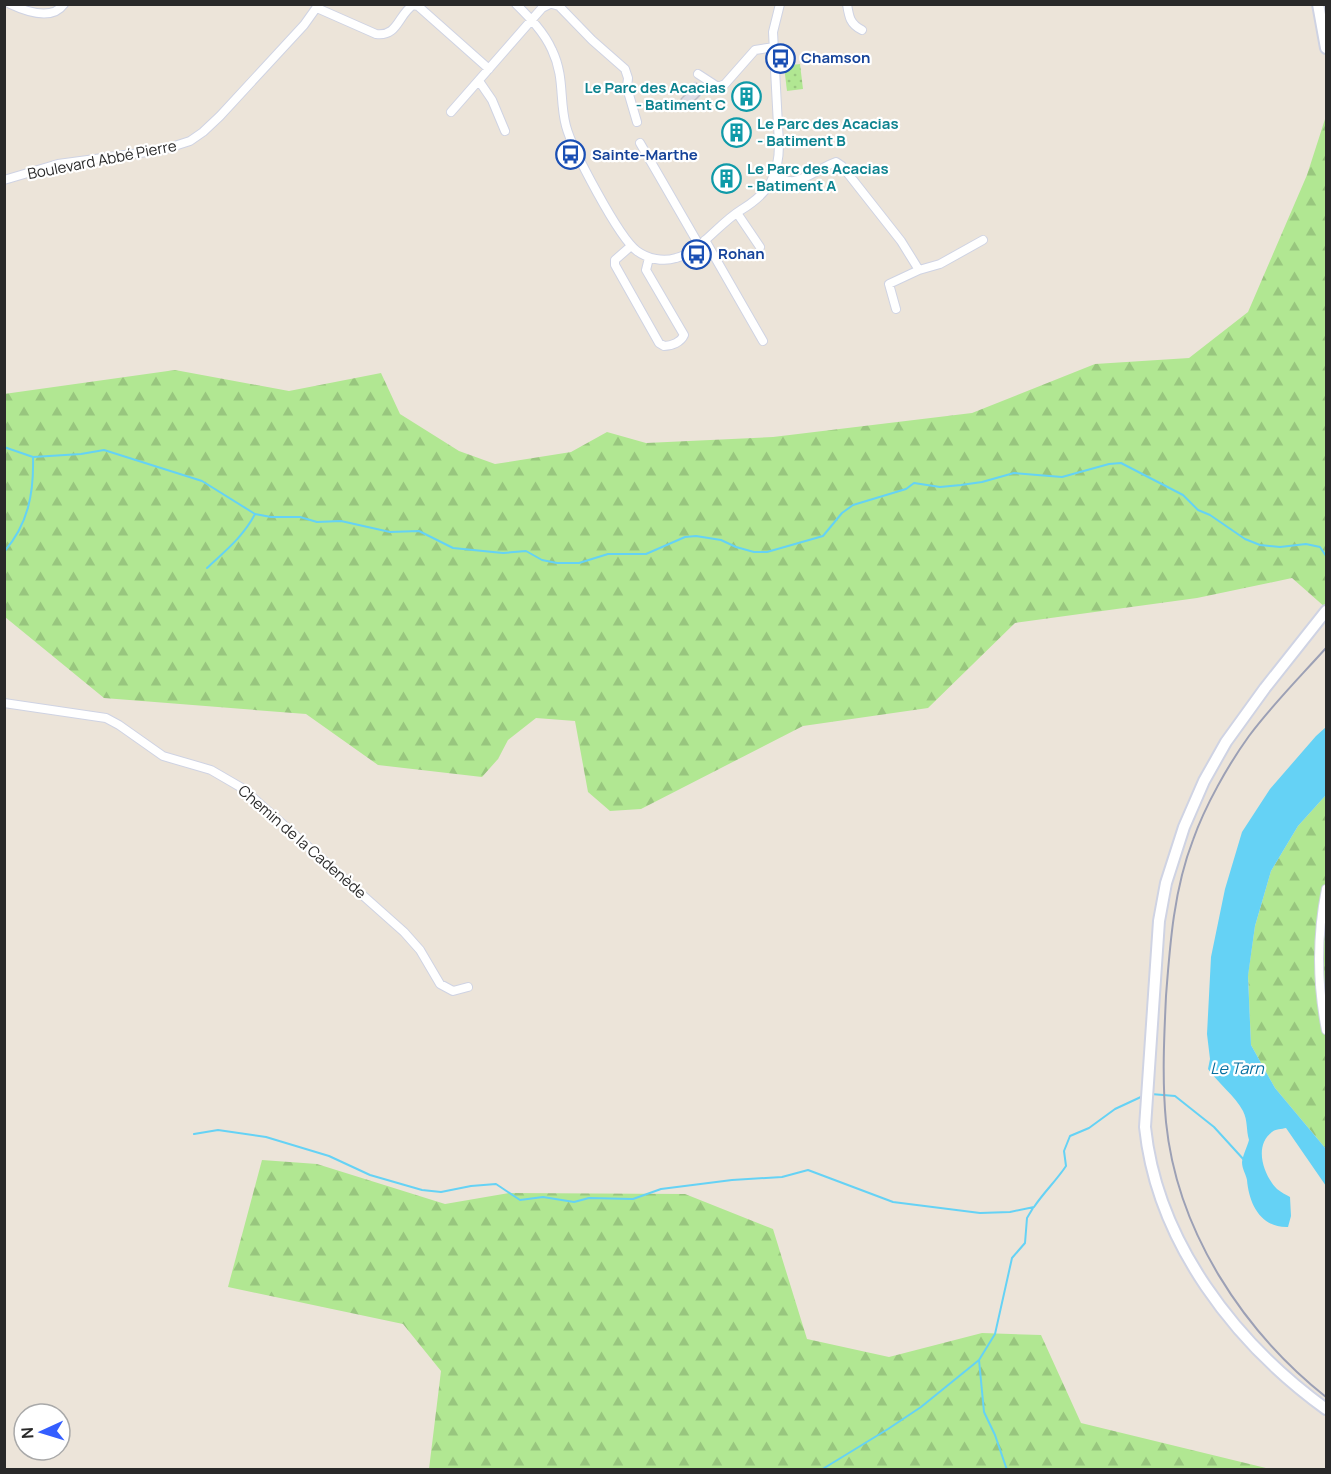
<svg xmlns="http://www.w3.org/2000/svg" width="1331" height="1474" font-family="Manrope,sans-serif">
	<defs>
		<pattern id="industrial-furrows" width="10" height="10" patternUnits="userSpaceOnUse" patternTransform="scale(1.5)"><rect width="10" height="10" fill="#dddbe4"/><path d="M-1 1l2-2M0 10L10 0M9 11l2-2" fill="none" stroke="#bebcc4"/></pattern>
		<pattern id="forest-firs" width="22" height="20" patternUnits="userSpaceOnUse" patternTransform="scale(1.5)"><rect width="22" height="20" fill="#b1e792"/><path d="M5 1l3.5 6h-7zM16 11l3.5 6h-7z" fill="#98c67e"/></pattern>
		<pattern id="park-dots" width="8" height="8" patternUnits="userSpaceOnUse" patternTransform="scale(1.5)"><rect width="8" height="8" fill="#b1e792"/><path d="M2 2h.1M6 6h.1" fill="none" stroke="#98c67e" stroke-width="1.8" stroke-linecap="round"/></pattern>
	</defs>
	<rect width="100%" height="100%" fill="#ece4d9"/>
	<!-- industrial -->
	<path fill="url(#industrial-furrows)" d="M695,81L706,90L691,108L680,99Z"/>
	<!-- forest -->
	<path fill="url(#forest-firs)" d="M1326,116V608L1292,578L1197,598L1015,623L928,708L803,726L641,809L610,811L588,792L575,721L536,718L508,740L498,759L482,777L378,765L306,714L104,698L5,617L4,394L175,370L289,391L381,373L400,414L459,451L495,464L571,452L607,432L646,443L773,437L972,413L1095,364L1189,358L1248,312L1307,175Z
		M1326,795V1149L1275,1088L1251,1045L1248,975L1255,926L1271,871L1298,826Z
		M262,1160L317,1164L445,1204L509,1193L685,1194L773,1229L807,1339L889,1357L982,1333L1041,1335L1081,1423L1270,1469H429L441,1371L403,1324L228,1287Z"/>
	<!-- park -->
	<path fill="url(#park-dots)" d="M800,64L803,89L787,91L784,66Z"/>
	<!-- water -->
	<path fill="#65d2f5" d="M1326,727V795L1298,826L1271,871L1255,926L1248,976L1251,1045L1275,1088L1326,1149V1186L1286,1128C1282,1129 1275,1129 1272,1132C1253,1146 1264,1176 1277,1189C1281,1192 1286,1195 1290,1197L1291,1216L1288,1227C1260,1228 1249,1203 1247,1180C1246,1174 1242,1169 1242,1162C1243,1155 1247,1147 1249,1140C1246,1130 1248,1121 1243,1111C1235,1096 1218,1083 1208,1069L1210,1059L1207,1034L1211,957L1225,889L1242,832L1270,789L1316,736Z"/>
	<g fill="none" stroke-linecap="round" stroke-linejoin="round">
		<!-- stream -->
		<path stroke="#65d2f5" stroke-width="2" d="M4,447L33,457L81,454L104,450L202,481L255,514L271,517H300L317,522L341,521L390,532L419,531L453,548L503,553L526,551L542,560L557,563H579L608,554H646L685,537L696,536L721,540L736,547L754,552H767L823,536L842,513L853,505L906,489L914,483L940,487L961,485L982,482L1014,473L1062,477L1109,464L1121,463L1183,495L1198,510L1210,515L1245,539L1260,545L1280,547L1306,544L1320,547L1326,556
			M4,552C28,524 34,494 33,457
			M207,568C225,551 243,537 255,514
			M1151,1094L1175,1096L1214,1127L1245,1161
			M194,1134L218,1130L266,1137L329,1156L370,1175L422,1190L441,1192L471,1186L496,1184L520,1200L543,1197L574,1202L589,1198L633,1199L661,1189L732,1180L782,1177L808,1170L893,1202L980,1213L1010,1212L1034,1207C1044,1192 1056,1181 1066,1166L1064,1151L1070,1136L1089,1128L1115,1109L1143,1096
			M979,1360L984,1412L995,1435L1007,1470
			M821,1470L888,1429L921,1407L979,1360L995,1334L1012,1258L1025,1243L1027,1218L1033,1208"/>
		<defs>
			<path id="street" d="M10,4C27,12 52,21 64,4
				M516,4C530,18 544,32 552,50C565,77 559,100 566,126C572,149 619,238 637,251C648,259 663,262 676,258C700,252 718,224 741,210C769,193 779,176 779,144L773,32L780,4
				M552,4L559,6L592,40L625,69L628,78L627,88L637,122
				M847,4C849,17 850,24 862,30
				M317,8L376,34C398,37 398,15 413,5L418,6L489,69
				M698,74L718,87L725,84L755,50L774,47
				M479,81L492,100L505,131
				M451,112L542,8L550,4
				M640,143L699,245
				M775,175C780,177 785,181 790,181C801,183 823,166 836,162L842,166L901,241L919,270L940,264L983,240
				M4,180L58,164L162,150L190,141L203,132L220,116L304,25L319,4
				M737,213L760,247
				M705,240L763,341
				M631,246L615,260V265L659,343L664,346C672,346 681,342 684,335L646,270L649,258
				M896,309L889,284L919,270
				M4,703L106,718L119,725L163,756L211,770L242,788L404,932L420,950L440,984L453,991L468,987
				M1326,889C1317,934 1317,984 1326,1030"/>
			<path id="secondary" d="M1318,4L1326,48
				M1326,611L1265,688L1226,742L1204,781L1184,827L1166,883L1159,921L1145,1127C1157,1242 1235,1343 1326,1409"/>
		</defs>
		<!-- street casing -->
		<use href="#street" stroke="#cfd3e3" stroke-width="10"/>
		<!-- secondary casing -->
		<use href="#secondary" stroke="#cfd3e3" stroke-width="14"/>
		<!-- street -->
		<use href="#street" stroke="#fff" stroke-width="8"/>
		<!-- secondary -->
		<use href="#secondary" stroke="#fff" stroke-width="10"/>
		<!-- rail -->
		<path stroke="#9ca0b5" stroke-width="2" d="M1326,648C1300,677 1272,705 1249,736C1228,765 1205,806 1193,840C1174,889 1170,943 1166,996C1164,1038 1162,1080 1166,1122C1177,1231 1243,1331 1326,1397"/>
	</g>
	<!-- icons -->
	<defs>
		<symbol id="bus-ring" viewBox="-11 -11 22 22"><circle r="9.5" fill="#fff" stroke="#1a4fb4" stroke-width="1.5"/><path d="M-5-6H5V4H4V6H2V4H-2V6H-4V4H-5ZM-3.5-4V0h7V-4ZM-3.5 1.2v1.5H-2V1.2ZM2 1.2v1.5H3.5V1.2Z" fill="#1a4fb4"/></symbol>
		<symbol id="building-ring" viewBox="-11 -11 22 22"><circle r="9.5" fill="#fff" stroke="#0f9aa8" stroke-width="1.5"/><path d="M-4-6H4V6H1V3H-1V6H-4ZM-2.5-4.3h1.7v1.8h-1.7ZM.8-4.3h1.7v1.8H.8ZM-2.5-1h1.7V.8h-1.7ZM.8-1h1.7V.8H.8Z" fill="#0f9aa8"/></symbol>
	</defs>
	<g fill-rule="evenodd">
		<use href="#bus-ring" x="764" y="42" width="33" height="33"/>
		<use href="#building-ring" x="730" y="80" width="33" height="33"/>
		<use href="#building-ring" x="720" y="116" width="33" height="33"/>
		<use href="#bus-ring" x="554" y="138" width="33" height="33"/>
		<use href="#building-ring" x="710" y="162" width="33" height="33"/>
		<use href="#bus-ring" x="680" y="238" width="33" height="33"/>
	</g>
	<g text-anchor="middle" stroke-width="4.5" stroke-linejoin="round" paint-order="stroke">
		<!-- transit labels -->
		<g font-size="15" font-weight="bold" fill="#164399" stroke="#fff" text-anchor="start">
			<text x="801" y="63">Chamson</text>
			<text x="592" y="160">Sainte-Marthe</text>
			<text x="718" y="259">Rohan</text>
		</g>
		<!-- culture labels -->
		<g font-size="15" font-weight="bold" fill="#0d838f" stroke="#fff" text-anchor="start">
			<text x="726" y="93" text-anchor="end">Le Parc des Acacias<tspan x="726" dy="17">- Batiment C</tspan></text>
			<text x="757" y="129">Le Parc des Acacias<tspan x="757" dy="17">- Batiment B</tspan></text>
			<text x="747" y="174">Le Parc des Acacias<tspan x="747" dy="17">- Batiment A</tspan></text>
		</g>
		<!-- street labels -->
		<g font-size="15" fill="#292929" stroke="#fff">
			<text transform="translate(102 160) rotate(-11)" y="5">Boulevard Abbé Pierre</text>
			<text transform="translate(302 842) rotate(41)" y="5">Chemin de la Cadenède</text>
		</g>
		<!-- water labels -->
		<g font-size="16" font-style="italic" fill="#056fa0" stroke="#fff">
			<text x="1237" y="1074">Le Tarn</text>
		</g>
	</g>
	<!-- border -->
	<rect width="1331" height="1474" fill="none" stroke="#292929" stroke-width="12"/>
	<!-- north arrow -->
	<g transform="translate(42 1432) rotate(266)"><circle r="28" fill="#ffffff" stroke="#a9a9a9" stroke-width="1.5"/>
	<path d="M0-4.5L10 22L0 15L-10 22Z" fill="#345eff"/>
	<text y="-9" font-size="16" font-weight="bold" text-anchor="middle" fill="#292929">N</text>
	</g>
</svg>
